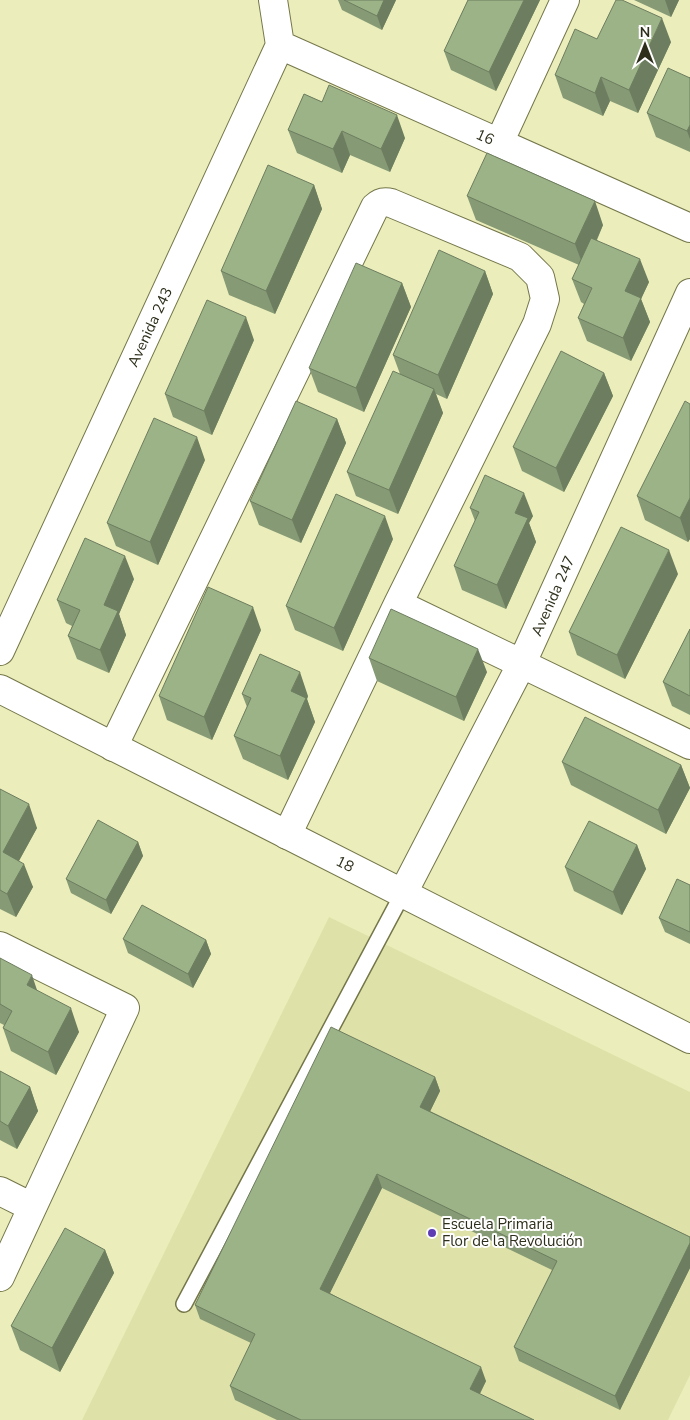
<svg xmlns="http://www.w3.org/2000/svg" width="690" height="1420" font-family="'Nunito Sans',sans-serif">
	<rect width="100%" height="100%" fill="#ebeebb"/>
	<!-- built -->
	<path fill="#dfe2a8" d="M329,917L690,1092V1375L668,1420H82Z"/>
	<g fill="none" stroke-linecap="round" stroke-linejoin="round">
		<defs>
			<path id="lane" d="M184,1304L403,893"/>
			<path id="street" d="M280,45L690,228
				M499,143L565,0
				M398,604L690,745
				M0,651L280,45L273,0
				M113,747L375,207C380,202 384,201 391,203L520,257L540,277L545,299L537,324L398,604L287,835
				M403,893L521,665L690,293
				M0,946L125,1008L0,1277
				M0,1191L32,1207"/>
			<path id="secondary" d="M0,689L690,1039"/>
		</defs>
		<!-- lane casing -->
		<use href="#lane" stroke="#747649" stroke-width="18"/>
		<!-- street casing -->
		<use href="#street" stroke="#747649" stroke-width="30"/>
		<!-- secondary casing -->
		<use href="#secondary" stroke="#747649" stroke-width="30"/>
		<!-- lane -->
		<use href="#lane" stroke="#fff" stroke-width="15"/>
		<!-- street -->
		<use href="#street" stroke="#fff" stroke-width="28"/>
		<!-- secondary -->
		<use href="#secondary" stroke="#fff" stroke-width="28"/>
	</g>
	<!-- wall -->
	<path fill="#869a75" d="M338,0H396L382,30L342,10Z
		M468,0H540L496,91L451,70L444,51Z
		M634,0H679L671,17Z
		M597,39L671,42L638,113L610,101L603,116L563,98L555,75Z
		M690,77V152L656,137L647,113Z
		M304,94L405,138L390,172L350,155L342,173L297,153L288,130Z
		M314,185L322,209L275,314L229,295L221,271Z
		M467,196L603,225L597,240L649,282L641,299L650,322L631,361L587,341L578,318L584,304L581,302L572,279L579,265L476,220Z
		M485,271L493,294L447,399L436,394L443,413L398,514L356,496L347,472L400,374L393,355Z
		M402,283L411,307L364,412L318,392L309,368Z
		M254,340L212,435L173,417L165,394Z
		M604,373L613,396L564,492L522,471L513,447Z
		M690,404V539L688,542L645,520L637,496Z
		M337,419L346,443L301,543L259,525L250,501Z
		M205,460L158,565L116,546L107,523Z
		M470,508L533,516L529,523L536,542L506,609L462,590L454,566L475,521Z
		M393,539L343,651L295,630L286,606Z
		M678,574L625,679L577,655L569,632Z
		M134,579L119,614L126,635L109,673L77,659L68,636L72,626L66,623L57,600Z
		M690,629V715L672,706L663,682Z
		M261,630L212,740L167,720L159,696Z
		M369,658L487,672L464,721L377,681Z
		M242,694L308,696L307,699L315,722L288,780L243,759L234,736L247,707Z
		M562,762L681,765L690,788L666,834L571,785Z
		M0,789L37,828L19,861L33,887L16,917L0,909Z
		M138,842L143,856L111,914L71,893L66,879Z
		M637,845L646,869L622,915L574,891L565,867Z
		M690,885V944L665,932L659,918Z
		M123,939L206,940L211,954L193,988L128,953Z
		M0,958L37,990L79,1032L56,1075L11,1051L3,1028L4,1025L0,1023Z
		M0,1071L30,1087L38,1111L17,1149L0,1140Z
		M435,1077L440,1091L430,1111L690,1237V1268L620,1410L519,1361L514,1347L552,1270L382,1188L330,1293L486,1381L480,1394L534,1420H277L235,1400L230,1386L251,1343L200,1319L195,1305Z
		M105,1250L114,1273L60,1372L20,1350L11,1326Z"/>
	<!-- shaded-wall -->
	<path fill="#6d7d5f" d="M384,0H396L382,30L377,16Z
		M524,0H540L496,91L489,72Z
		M665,0H679L671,17Z
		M662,18L671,42L638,113L629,90Z
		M601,77L610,101L603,116L595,93Z
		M397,115L405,138L390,172L381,149Z
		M690,125V139L687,131Z
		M342,131L350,155L342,173L333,149Z
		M314,185L322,209L275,314L266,291Z
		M595,201L603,225L584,268L575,244Z
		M640,259L649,282L641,299L650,322L631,361L623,338L625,291Z
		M485,271L493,294L447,399L438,375Z
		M402,283L411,307L364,412L356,388Z
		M246,317L254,340L212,435L204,411Z
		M604,373L613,396L564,492L556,468Z
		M434,389L443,413L398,514L389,490Z
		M337,419L346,443L301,543L292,520Z
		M197,437L205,460L158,565L150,542Z
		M524,493L533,516L529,523L536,542L506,609L497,585L515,513Z
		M690,498V539L688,542L680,518Z
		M385,516L393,539L343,651L334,628Z
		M669,550L678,574L625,679L617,655Z
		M125,556L134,579L119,614L126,635L109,673L100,650L104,605Z
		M253,607L261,630L212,740L204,717Z
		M478,649L487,672L464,721L456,697Z
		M300,672L308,696L307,699L315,722L288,780L280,756L291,691Z
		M681,765L690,788L666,834L658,810Z
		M29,804L37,828L11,875L3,852Z
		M138,842L143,856L111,914L106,900Z
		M637,845L646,869L622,915L613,892Z
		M24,864L33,887L16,917L7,894Z
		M206,940L211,954L193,988L188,974Z
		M32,975L40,999L27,985Z
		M71,1008L79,1032L56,1075L48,1052Z
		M435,1077L440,1091L426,1120L420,1107Z
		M30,1087L38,1111L17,1149L8,1126Z
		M377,1174L382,1188L325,1303L320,1289Z
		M690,1243V1268L620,1410L615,1396Z
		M105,1250L114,1273L60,1372L52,1348Z
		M481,1367L486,1381L475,1403L470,1389Z"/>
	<!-- building -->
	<path fill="#9cb388" stroke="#6d7d5f" d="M344,0H384L377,16Z
		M468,0H524L489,72L444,51Z
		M616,0H622L662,18L629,90L601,77L595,93L555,75L575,29L597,39Z
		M668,68L690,78V77V125L687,131L647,113Z
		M329,85L397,115L381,149L342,131L333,149L288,130L304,94L322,102Z
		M487,153L595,201L575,244L467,196Z
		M268,165L314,185L266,291L221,271Z
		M591,238L640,259L625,291L641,298L623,338L578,318L592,288L572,279Z
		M439,250L485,271L438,375L393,355Z
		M356,263L402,283L356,388L309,368Z
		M207,300L246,317L204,411L165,394Z
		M561,351L604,373L556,468L513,447Z
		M393,371L434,389L389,490L347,472Z
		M296,401L337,419L292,520L250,501Z
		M685,401L690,404V498L680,518L637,496Z
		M154,418L197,437L150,542L107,523Z
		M485,475L524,493L515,513L528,518L497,585L454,566L479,512L470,508Z
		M336,494L385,516L334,628L286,606Z
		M621,527L669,550L617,655L569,632Z
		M85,538L125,556L104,605L118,611L100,650L68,636L80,610L57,600Z
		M208,587L253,607L204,717L159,696Z
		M391,609L478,649L456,697L369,658Z
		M690,629V696L663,682Z
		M260,654L300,672L291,691L306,698L280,756L234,736L251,698L242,694Z
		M585,717L681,765L658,810L562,762Z
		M0,789L29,804L3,852L24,864L7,894L0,890Z
		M98,820L138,842L106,900L66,879Z
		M589,821L637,845L613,892L565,867Z
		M677,879L690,885V932L659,918Z
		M142,905L206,940L188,974L123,939Z
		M0,958L32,975L27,985L71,1008L48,1052L3,1028L12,1011L0,1004Z
		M331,1027L435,1077L420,1107L690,1237V1243L615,1396L514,1347L557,1261L377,1174L320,1289L481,1367L470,1389L534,1420H301L230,1386L255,1334L195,1305Z
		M0,1071L30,1087L8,1126L0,1121Z
		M65,1228L105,1250L52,1348L11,1326Z"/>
	<!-- markers -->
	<circle fill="#5d3cb4" stroke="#fff" stroke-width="2" cx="432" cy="1233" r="5"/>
	<g text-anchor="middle" stroke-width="4" stroke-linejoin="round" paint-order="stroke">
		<!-- street labels -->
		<g font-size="15" fill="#2e2f1b" stroke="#fff">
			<text transform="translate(485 137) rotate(24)" y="5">16</text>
			<text transform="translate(150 327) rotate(-65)" y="5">Avenida 243</text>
			<text transform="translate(553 596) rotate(-66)" y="5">Avenida 247</text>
			<text transform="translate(345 864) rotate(26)" y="5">18</text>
		</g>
		<!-- poi labels -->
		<g font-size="15" fill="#2e2f1b" stroke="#fff" text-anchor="start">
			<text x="442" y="1229">Escuela Primaria<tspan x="442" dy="17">Flor de la Revolución</tspan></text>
		</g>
	</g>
	<!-- north arrow -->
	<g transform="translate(645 45)" stroke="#ffffff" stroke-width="4" paint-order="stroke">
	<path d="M0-4L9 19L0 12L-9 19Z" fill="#2e2f1b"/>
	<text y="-8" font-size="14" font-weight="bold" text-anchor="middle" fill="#2e2f1b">N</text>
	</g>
</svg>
